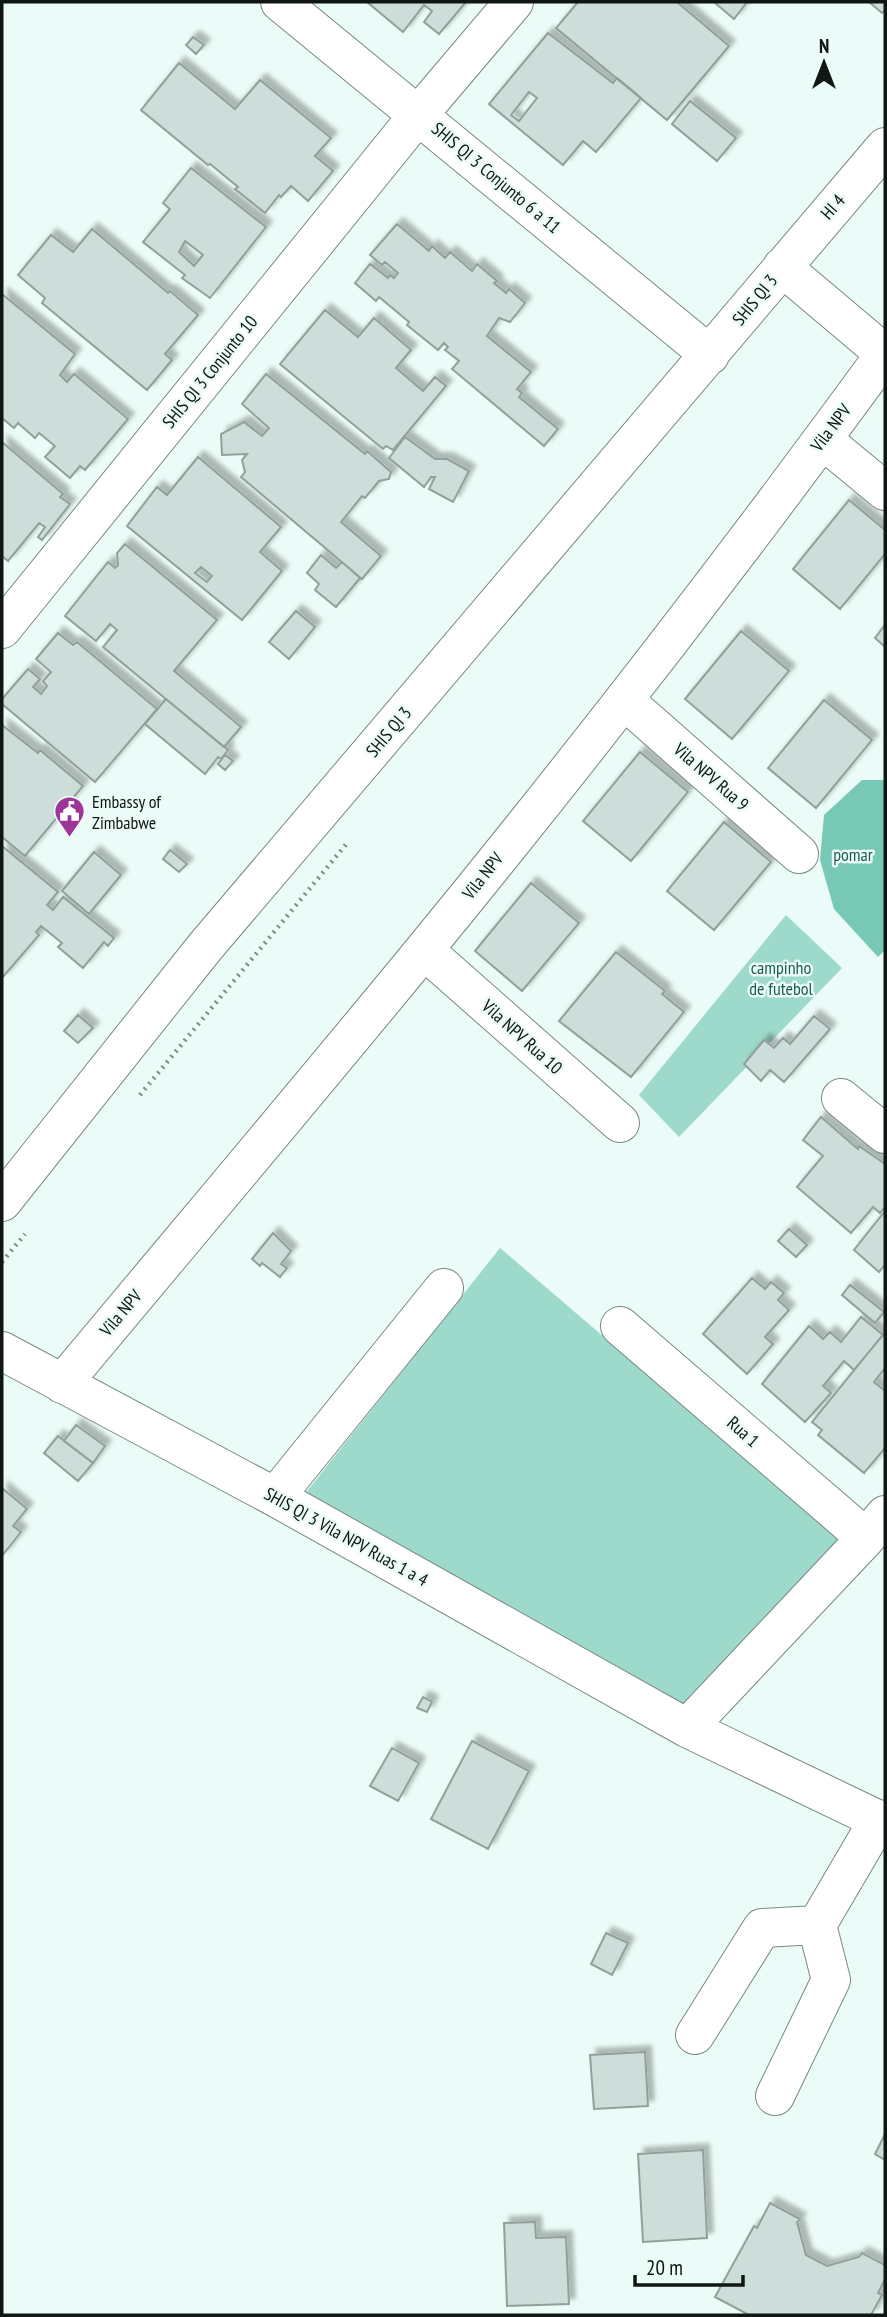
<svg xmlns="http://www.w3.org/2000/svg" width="887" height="2317" font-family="'PT Sans Narrow',sans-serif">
	<defs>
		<filter id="shadow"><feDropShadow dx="6" dy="-6" stdDeviation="2" flood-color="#0004"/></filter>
	</defs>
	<rect width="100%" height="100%" fill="#ebfbf7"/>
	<!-- green -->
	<path fill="#9ddacb" d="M786,915L842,968L679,1137L639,1095Z
		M500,1248L841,1540L683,1705L304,1495Z"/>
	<!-- forest -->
	<path fill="#77c9b6" d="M862,780H885V950L878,957L834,909L820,860L824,815Z"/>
	<!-- building -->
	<path fill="#cdddd9" stroke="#91a09c" stroke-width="2" fill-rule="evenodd" filter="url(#shadow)" d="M367,2H466L439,34L424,22L432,11L424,5L403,32Z
		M578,2H677L729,46L667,120L556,28Z
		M714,2H747L734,19Z
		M869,2H885V10L882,13Z
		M548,33L613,83L617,78L641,98L596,152L583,141L563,165L489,104ZM529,92L537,98L519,121L511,115Z
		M193,37L204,45L196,54L186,45Z
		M179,63L235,109L260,80L331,138L315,156L333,171L308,201L291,186L281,197L279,195L265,213L235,189L238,187L210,164L208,165L141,110Z
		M690,101L736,138L717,161L672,124Z
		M191,168L266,227L210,298L182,278L185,275L143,242L170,209L163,203ZM185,241L203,255L194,266L179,252Z
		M397,224L429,251L432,246L445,258L450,252L472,271L477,264L497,281L494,283L506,293L509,289L525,303L510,322L499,318L487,336L531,372L517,389L522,393L519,397L558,429L544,446L452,369L459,361L445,350L448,347L444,343L438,350L407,325L409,322L379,297L376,301L355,283L370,264L388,278L390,275L394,278L398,273L385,262L382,265L370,255Z
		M92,229L168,293L170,291L198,315L165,354L172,360L147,390L42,303L45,298L18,275L51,235L73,252Z
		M2,294L75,354L60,375L67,382L74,374L128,419L85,470L80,466L70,478L45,457L55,446L39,433L35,438L18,423L14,428L2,418Z
		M325,310L358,337L374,318L411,350L396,368L423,391L435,377L446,386L393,450L386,446L383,449L280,364Z
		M266,374L365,454L367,451L391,472L389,479L379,481L365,498L362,496L341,522L381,556L362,579L241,477L245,472L242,460L247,454L222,455L221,434L244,422L262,436L269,428L242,404Z
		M405,437L435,459H447L469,471L453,502L429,489L435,477H431L424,487L389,458Z
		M2,442L63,494L60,497L70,504L42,540L38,537L45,527L39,523L8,561L2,556Z
		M198,457L281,527L260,552L282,571L242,620L127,526L157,487L167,495ZM201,567L212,576L207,582L195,573Z
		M849,500L885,530V554L840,609L793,569Z
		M125,544L217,620L174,671L241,727L224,747L103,647L117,630L110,624L96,641L65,616L108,562L115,568L118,565L117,553Z
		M321,555L336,568L342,562L360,578L336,607L315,590L319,584L307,573Z
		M296,611L315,627L289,659L269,642Z
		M885,625V647L875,638Z
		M741,631L789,671L732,739L685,699Z
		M58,633L73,645L77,642L157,709L95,782L2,704V699L28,669L40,679L33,687L41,694L47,686L43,681L51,672L36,659Z
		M166,699L228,750L221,759L218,757L205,774L145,724Z
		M824,700L872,740L816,808L768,768Z
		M2,725L38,753L40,750L83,786L25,856L2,837Z
		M640,752L688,792L631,861L583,821Z
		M225,755L233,761L225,770L218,764Z
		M724,822L771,862L714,930L667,891Z
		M2,846L58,892L47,905L53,910L63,897L114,938L108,946L104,942L83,968L58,947L62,943L41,926L36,932L39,935L2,978Z
		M170,850L187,864L179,872L163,859Z
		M94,852L121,875L89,914L62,891Z
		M531,883L579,923L522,991L475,951Z
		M616,952L665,991L662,994L684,1012L631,1077L559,1021Z
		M78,1015L93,1028L78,1043L64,1031Z
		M814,1016L830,1029L784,1082L770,1070L761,1081L744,1064L764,1040L774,1048L783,1038L790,1044Z
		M821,1117L858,1149L859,1146L885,1164V1207L880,1213L873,1207L851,1233L797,1187L823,1156L803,1140Z
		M885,1211V1265L879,1272L854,1250Z
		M789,1229L807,1245L796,1257L778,1241Z
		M273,1233L291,1251L281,1264L287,1268L280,1277L262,1263L260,1266L252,1259Z
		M752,1278L765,1289L771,1282L784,1293L778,1300L789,1310L765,1337L773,1344L747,1374L703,1334Z
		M850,1285L884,1312L875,1323L842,1295Z
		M861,1317L883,1335L854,1370L844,1361L823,1386L831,1393L805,1422L762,1384L809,1326L823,1339L830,1332L841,1342Z
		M885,1332V1368L874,1382L885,1391V1448L864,1473L818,1435L822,1430L812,1422Z
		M76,1425L105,1446L93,1463L64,1441Z
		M58,1436L93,1463L78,1481L44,1453Z
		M2,1488L27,1509L13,1526L21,1532L2,1556Z
		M423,1697L432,1702L427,1712L417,1708Z
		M472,1741L529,1771L488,1849L431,1819Z
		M392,1748L419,1763L398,1801L370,1786Z
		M606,1933L628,1943L612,1975L591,1964Z
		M645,2052L648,2106L594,2109L590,2055Z
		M885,2134V2160L875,2154Z
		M703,2150L707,2238L643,2242L638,2154Z
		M770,2203L800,2219L797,2222L806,2255L827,2266L859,2257L862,2253L885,2265V2279L878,2293L882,2295L871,2315H749L715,2297L754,2226L757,2228Z
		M535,2222L536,2238L566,2237L569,2304L507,2306L504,2223Z"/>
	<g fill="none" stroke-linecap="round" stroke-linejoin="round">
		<defs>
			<path id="minor" d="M280,2L710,355
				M782,267L885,354
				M823,440L885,491
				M2,629L419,114L514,2
				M624,700L799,854
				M424,950L620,1123
				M841,1098L885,1134
				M2,1202L205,947L885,147
				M620,1326L866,1538
				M2,1351L275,1497L687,1728L885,1823
				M62,1384C182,1240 304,1096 423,951C582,757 737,557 885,354
				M275,1497L444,1288
				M687,1728L866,1538L885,1515
				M695,2035L762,1928L817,1925
				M775,2096L831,1980L817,1925L879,1819"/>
		</defs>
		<!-- minor casing -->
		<use href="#minor" stroke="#7a8884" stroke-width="40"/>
		<!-- path -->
		<path stroke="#818c89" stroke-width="4.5" stroke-dasharray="2 5" stroke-linecap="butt" d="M140,1095L348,842
			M2,1262L25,1234"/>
		<!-- minor -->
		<use href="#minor" stroke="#fff" stroke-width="38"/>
	</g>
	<!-- icons -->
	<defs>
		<symbol id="civic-pin" viewBox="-11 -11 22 30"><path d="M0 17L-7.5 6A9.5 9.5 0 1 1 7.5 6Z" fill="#9d3598" stroke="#ebfbf7"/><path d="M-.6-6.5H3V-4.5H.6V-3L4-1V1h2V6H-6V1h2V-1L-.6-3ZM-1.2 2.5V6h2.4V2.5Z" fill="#fff"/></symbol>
	</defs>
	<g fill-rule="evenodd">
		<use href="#civic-pin" x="52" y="794" width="35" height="47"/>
	</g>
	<g text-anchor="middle" stroke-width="5" stroke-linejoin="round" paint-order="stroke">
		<!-- street labels -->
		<g font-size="18" fill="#101614" stroke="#ebfbf7">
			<text transform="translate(496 178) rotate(40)" y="6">SHIS QI 3 Conjunto 6 a 11</text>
			<text transform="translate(833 207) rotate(-49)" y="6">HI 4</text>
			<text transform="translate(755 300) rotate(-51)" y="6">SHIS QI 3</text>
			<text transform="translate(210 372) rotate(-51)" y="6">SHIS QI 3 Conjunto 10</text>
			<text transform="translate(831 428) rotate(-53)" y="6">Vila NPV</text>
			<text transform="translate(389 732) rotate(-50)" y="6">SHIS QI 3</text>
			<text transform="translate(711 777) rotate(41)" y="6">Vila NPV Rua 9</text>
			<text transform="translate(483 876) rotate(-52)" y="6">Vila NPV</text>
			<text transform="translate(522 1037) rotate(42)" y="6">Vila NPV Rua 10</text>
			<text transform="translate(121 1313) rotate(-50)" y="6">Vila NPV</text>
			<text transform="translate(743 1432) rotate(41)" y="6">Rua 1</text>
			<text transform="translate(346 1537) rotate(29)" y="6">SHIS QI 3 Vila NPV Ruas 1 a 4</text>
		</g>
		<!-- poi labels -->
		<g font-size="18" fill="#101614" stroke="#ebfbf7" text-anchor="start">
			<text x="92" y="808">Embassy of<tspan x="92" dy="21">Zimbabwe</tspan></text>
		</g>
		<!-- park labels -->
		<g font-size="18" fill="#1b5e51" stroke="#ebfbf7">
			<text x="853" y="861">pomar</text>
			<text x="781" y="974">campinho<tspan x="781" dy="21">de futebol</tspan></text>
		</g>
	</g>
	<!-- border -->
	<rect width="887" height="2317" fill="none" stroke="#101614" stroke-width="7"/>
	<!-- north arrow -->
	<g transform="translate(824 63)" stroke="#ebfbf7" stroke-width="5" paint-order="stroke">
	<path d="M0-5L12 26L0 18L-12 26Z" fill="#101614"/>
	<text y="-10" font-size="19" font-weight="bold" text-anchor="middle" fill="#101614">N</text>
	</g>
	<!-- scale -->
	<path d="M635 2275v10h108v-10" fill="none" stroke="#101614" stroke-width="3.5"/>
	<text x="646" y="2275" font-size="21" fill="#101614" stroke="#ebfbf7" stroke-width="5" paint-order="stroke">20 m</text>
</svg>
